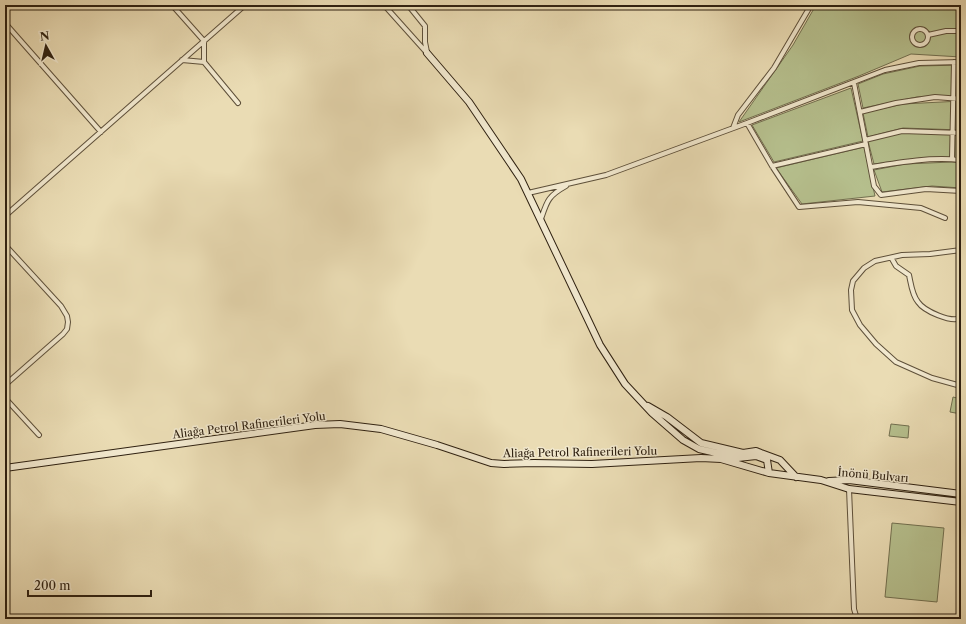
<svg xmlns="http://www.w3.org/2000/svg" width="966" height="624" font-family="'Libre Caslon Text',serif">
	<rect width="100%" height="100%" fill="#eadcb4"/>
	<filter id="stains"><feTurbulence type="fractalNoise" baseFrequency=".005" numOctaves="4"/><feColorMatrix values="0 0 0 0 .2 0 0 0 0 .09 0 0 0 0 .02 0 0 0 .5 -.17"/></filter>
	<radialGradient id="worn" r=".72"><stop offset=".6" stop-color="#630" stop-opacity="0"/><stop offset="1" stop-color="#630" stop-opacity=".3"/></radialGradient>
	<!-- green -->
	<path fill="#b6c08e" stroke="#727050" d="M816,5H961V57L911,54L859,76L739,122L793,45Z
		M961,65V96L917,97L863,108L858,84L883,74L920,66Z
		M851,88L863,141L774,162L752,125Z
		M961,101V130L903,128L868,137L863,113L903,104Z
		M901,133H941L961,135V159L921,158L874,164L868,141Z
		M864,147L875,196L802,204L776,168Z
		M952,162L961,163V188L932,186L882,192L874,170L905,164Z
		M953,397L961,399V414L950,412Z
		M891,424L909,426L908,438L889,436Z
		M892,523L944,528L937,602L885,597Z"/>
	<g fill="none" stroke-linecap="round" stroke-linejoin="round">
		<defs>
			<path id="street" d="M172,5L204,41V62L238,103
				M384,5L427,53
				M408,5L425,26V42L427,52
				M5,23L101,132
				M912 37a8 8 0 1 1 16 0a8 8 0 1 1-16 0Z
				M928,35L946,31H961
				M182,60L204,62
				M854,83L874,186L881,195L926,189L961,191
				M860,112L896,103L935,97L961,99
				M747,123L772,166L799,207L858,202L921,208L945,218
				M733,128L738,115L774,68L811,5
				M865,140L902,131L961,133
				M952,159L954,62
				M772,166L866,144
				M871,167C901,162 930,157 961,160
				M528,193L606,175L747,123L885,70L919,63L961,62
				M5,216L245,5
				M541,219C547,201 548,196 566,186
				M5,245L61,306L67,316L68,322L67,329L63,334L5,385
				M961,250L930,254L902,255L875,261L864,268L853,281L851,290L852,310L860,325L876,344L896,362L932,378L961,386
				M892,259L896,266L909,275C911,284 912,295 918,302C924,311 951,323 961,318
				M5,398L39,435
				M849,489L854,609L857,619"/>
			<path id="secondary" d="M427,53L469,102L521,179L600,345L625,384L652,413L683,440L699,449L738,458L756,456L767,460L769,473
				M648,406L667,417L701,443L743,453L756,451L761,453L780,460L796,477
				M5,468L315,425L340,424L381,429L437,445L491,463L504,464L534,463L592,464L701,458L721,459L769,473L821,480L849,489L961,502
				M829,481L849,480L961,494"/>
		</defs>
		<!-- street casing -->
		<use href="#street" stroke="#5e503a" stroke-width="6"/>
		<!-- secondary casing -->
		<use href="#secondary" stroke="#2f2111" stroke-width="8"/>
		<!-- street -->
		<use href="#street" stroke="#f1e8ce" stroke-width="4"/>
		<!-- secondary -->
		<use href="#secondary" stroke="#f1e8ce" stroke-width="6"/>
	</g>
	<g text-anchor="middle" stroke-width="3" stroke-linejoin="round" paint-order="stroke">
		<!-- street labels -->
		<g font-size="11" fill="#2f2111" stroke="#f1e8ce">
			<text transform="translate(249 425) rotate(-7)" y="4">Aliağa Petrol Rafinerileri Yolu</text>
			<text transform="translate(580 452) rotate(-1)" y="4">Aliağa Petrol Rafinerileri Yolu</text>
			<text transform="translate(873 475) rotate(5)" y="4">İnönü Bulvarı</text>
		</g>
	</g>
	<!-- margin -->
	<rect width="966" height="624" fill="none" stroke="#eadcb4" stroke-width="20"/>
	<rect x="6" y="6" width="954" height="612" fill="none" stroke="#2f2111" stroke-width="2"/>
	<rect x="10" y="10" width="946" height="604" fill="none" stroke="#2f2111"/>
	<!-- north arrow -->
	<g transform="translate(46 46) rotate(352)" stroke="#f1e8ce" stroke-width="3" paint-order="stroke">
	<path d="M0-3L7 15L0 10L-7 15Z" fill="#2f2111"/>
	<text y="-6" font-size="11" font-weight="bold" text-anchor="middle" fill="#2f2111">N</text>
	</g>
	<!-- scale -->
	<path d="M28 590v6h123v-6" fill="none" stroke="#2f2111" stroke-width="2"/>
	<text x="34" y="590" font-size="12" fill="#2f2111" stroke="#f1e8ce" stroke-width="3" paint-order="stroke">200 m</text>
	<rect width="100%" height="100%" filter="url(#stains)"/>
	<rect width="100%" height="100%" fill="url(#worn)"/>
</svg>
